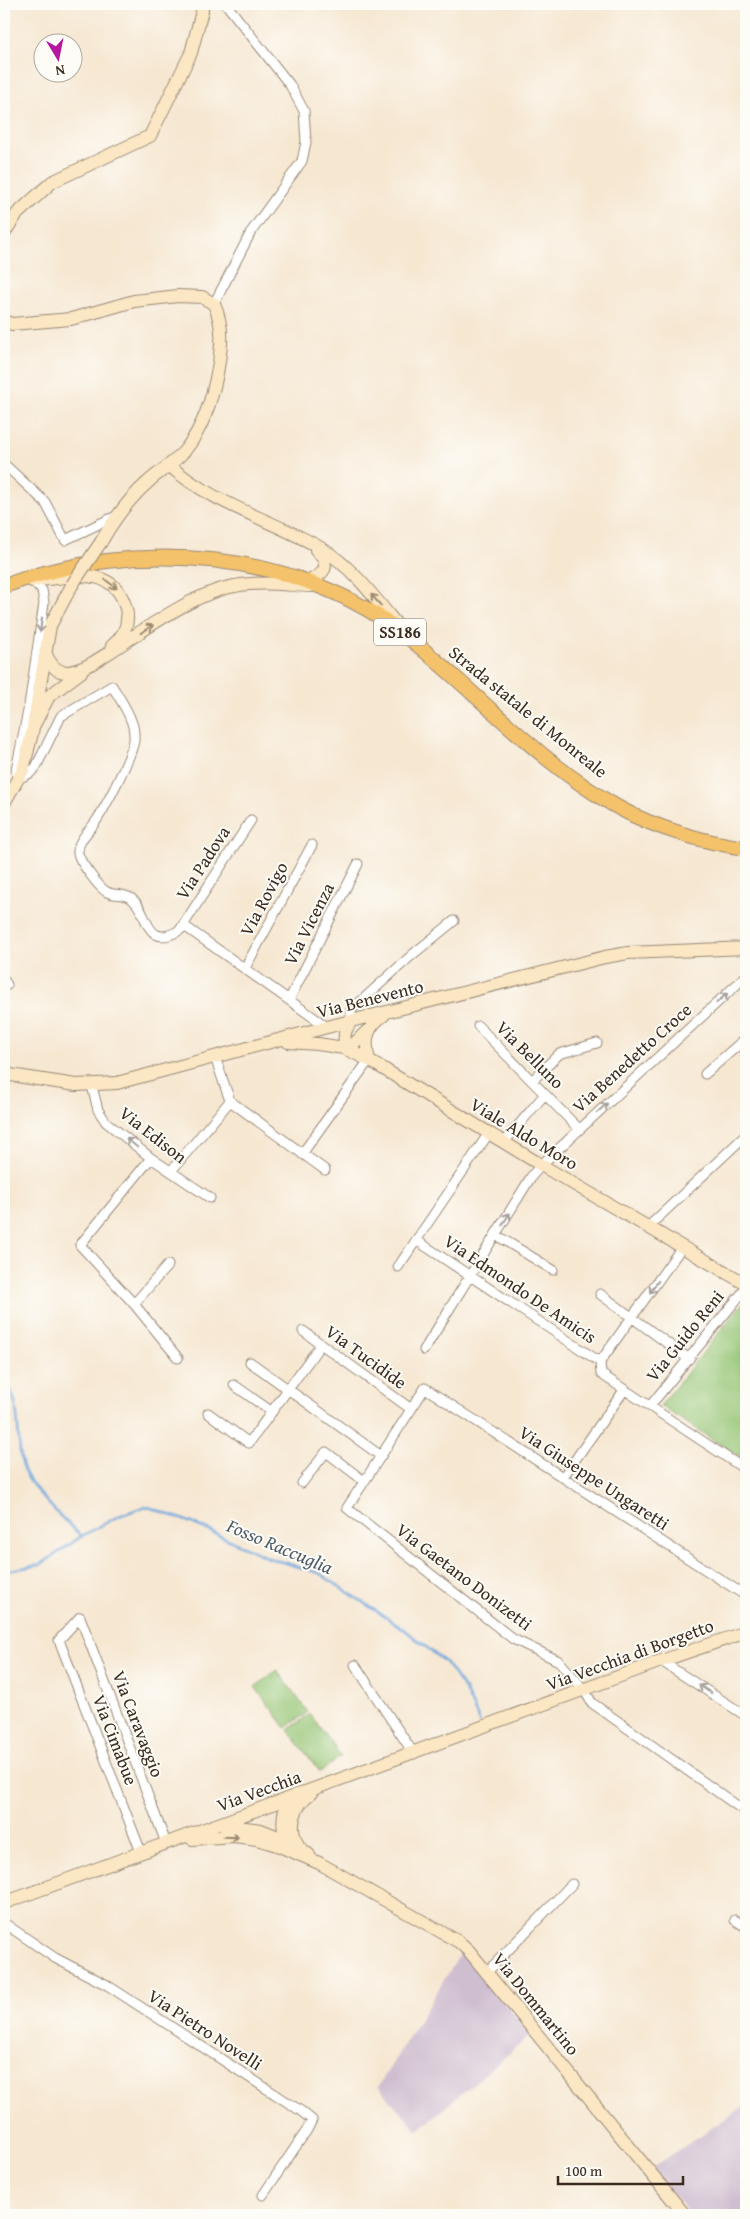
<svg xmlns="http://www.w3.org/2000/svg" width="750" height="2219" font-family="'Gentium Book Plus',serif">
	<rect width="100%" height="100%" fill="#fdfcf7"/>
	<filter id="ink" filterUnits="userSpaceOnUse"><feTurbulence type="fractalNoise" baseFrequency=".02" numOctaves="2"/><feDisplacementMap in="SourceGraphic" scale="10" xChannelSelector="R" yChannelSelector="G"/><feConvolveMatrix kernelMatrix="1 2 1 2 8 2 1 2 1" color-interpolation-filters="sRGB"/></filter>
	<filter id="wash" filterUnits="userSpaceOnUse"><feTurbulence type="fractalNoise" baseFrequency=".0096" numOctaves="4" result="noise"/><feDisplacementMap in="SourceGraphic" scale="20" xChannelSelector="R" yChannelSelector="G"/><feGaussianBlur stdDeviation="1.12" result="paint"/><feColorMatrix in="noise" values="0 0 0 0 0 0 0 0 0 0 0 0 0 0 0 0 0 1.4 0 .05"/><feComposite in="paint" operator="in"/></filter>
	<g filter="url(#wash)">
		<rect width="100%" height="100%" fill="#f6e7d1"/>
		<!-- industrial -->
		<path fill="#cfbed0" d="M462,1951L466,1955V1960L485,1978L484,1982L489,1989H494L531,2035L418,2130L378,2087Z
			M746,2105V2215H691L652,2168Z"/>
		<!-- green -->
		<path fill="#95c574" stroke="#687849" d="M746,1299V1461L660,1406Z
			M277,1670L308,1712L286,1728L255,1687Z
			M310,1714L341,1756L320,1772L288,1730Z"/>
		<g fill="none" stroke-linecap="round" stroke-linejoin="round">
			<!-- stream -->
			<path stroke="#6ea5dc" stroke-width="2.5" d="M4,1382C24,1400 14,1444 24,1470C30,1487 67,1524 82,1536
				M4,1571L40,1565L82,1536L119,1516L146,1506L192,1523L269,1558L319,1573L405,1630L445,1662L465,1690L480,1722"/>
		</g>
	</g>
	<g filter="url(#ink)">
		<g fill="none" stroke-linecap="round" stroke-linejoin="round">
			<defs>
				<path id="street" d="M214,304L251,232L302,161L306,142L304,111L290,85L226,4
					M4,464L45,502L65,540L116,516
					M32,581L42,590L44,603L29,706L16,770L18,779L30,773L36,767L61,716L112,686C119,697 128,710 132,723C134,728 135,740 133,745C128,763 105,809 94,824C88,832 77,842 78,853C79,861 99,888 107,892C115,896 124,893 132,899C149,911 144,951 180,930L251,820
					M183,925L327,1027
					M245,968L312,845
					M4,980L7,985L4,987
					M289,1000L358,864
					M351,1021V1010L412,955L454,921
					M478,1026L579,1129
					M215,1057L230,1101L325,1170
					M705,1074L746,1038
					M532,1081L559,1054L597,1043
					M92,1086L98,1110L106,1122L151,1158L210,1198
					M504,1142L545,1094
					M302,1154L369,1060
					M151,1158L80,1245L134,1304L178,1358
					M171,1171L230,1101
					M648,1227L746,1135
					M496,1235L553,1270
					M416,1240L600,1362L601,1374L746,1470
					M398,1267L489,1133
					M600,1294L689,1359
					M134,1304L168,1265
					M303,1331L411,1409
					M424,1350L531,1177L541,1165L746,976
					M250,1362L381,1456
					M600,1362L682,1247
					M234,1385L272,1412
					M650,1406L746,1288
					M208,1413L249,1443L321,1344
					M563,1477L625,1389
					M302,1483L326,1452L364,1481
					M746,1596L425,1388L347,1508L513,1639L559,1661L584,1690L592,1703L746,1812
					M661,1661L746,1716
					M355,1665L414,1754
					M141,1852L59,1640L80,1617L166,1843
					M735,1920L746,1927
					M4,1923L55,1958L107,1985L301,2111L312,2120L307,2130L263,2195
					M487,1972L572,1884"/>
				<path id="secondary" d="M4,233L17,214L52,182L150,136L191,53L202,11V4
					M4,321L12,324L71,319L134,301L178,296L202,297L214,304C224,327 222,344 218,368C213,397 204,426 186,449C175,463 161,470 148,482C129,499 114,519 101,542
					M170,466C213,504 272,520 321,548C353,567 378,602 401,630
					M32,581C67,578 115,562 126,609C130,624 123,637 112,646
					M307,582C325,574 332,566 316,550
					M45,652C55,678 69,675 91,664C131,640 190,593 235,586C260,581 286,585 311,586
					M34,725L49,696L81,672
					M4,803L23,770L32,733L50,626L72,585
					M351,1021L345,1032L344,1048L354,1044L367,1031
					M288,1042L318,1044L344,1048L369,1060L541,1165L746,1284
					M369,1060C364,1040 366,1027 384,1015
					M4,1074L76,1085L117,1083L327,1027L605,957L628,953L746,948
					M222,1825L261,1830L291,1842
					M192,1839L234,1836L257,1839L277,1845L319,1863L459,1942L469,1951L685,2215
					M288,1844C281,1828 282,1813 289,1798
					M309,1855C306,1852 300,1849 298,1845C287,1826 295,1804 311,1793
					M4,1903L661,1661L746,1632"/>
				<path id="primary" d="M4,586C133,537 299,549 409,638C479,694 540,764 619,808C655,828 706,843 746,848"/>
			</defs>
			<!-- street casing -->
			<use href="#street" stroke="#988878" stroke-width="11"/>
			<!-- secondary casing -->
			<use href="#secondary" stroke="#988878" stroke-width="14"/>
			<!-- primary casing -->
			<use href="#primary" stroke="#988878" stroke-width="16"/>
			<!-- street -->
			<use href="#street" stroke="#fff" stroke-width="9"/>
			<!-- secondary -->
			<use href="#secondary" stroke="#fbe7c3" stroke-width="12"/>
			<!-- primary -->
			<use href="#primary" stroke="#f4c26a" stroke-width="14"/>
			<defs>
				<path id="secondary-bridge" d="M72,585L101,542"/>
			</defs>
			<!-- secondary-bridge casing -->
			<use href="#secondary-bridge" stroke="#988878" stroke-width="14" stroke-linecap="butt"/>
			<!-- secondary-bridge -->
			<use href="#secondary-bridge" stroke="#fbe7c3" stroke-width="12"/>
		</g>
		<!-- one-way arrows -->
		<defs><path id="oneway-shaft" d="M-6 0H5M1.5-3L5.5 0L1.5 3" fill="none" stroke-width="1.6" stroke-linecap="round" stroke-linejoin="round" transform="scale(1.25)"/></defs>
		<g stroke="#9b8870">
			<use href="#oneway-shaft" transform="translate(111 584) rotate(37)"/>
			<use href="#oneway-shaft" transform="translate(376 600) rotate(-131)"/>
			<use href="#oneway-shaft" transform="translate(147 629) rotate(-33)"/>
			<use href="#oneway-shaft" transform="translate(231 1837) rotate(2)"/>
		</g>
		<g stroke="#a79f9a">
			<use href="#oneway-shaft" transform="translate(41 625) rotate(98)"/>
			<use href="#oneway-shaft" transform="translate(722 998) rotate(-42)"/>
			<use href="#oneway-shaft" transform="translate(602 1108) rotate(-42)"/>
			<use href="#oneway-shaft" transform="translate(132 1143) rotate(-141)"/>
			<use href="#oneway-shaft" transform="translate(506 1219) rotate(-59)"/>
			<use href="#oneway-shaft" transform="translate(654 1287) rotate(125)"/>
			<use href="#oneway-shaft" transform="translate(705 1689) rotate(-147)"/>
		</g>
	</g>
	<g text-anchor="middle" stroke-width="4" stroke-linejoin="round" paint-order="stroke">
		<!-- shield labels -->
		<rect fill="#fdfcf7" stroke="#75695f" stroke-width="1" x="374" y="618.5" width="52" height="27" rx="4"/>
		<g font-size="16" font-weight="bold" fill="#3b2a1e">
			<text x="400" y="638">SS186</text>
		</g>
		<!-- street labels -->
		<g font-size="18" fill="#3b2a1e" stroke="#fdfcf7">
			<text transform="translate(528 712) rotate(39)" y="6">Strada statale di Monreale</text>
			<text transform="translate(203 863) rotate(-57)" y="6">Via Padova</text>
			<text transform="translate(264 899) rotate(-62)" y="6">Via Rovigo</text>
			<text transform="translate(309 924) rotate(-63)" y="6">Via Vicenza</text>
			<text transform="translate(370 999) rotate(-14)" y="6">Via Benevento</text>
			<text transform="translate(530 1055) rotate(45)" y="6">Via Belluno</text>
			<text transform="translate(632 1058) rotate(-42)" y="6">Via Benedetto Croce</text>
			<text transform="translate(524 1134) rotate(31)" y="6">Viale Aldo Moro</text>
			<text transform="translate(153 1135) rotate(38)" y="6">Via Edison</text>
			<text transform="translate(520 1289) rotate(34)" y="6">Via Edmondo De Amicis</text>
			<text transform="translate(685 1336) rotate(-51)" y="6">Via Guido Reni</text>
			<text transform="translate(366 1357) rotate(36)" y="6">Via Tucidide</text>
			<text transform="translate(594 1478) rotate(33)" y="6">Via Giuseppe Ungaretti</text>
			<text transform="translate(464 1577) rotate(37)" y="6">Via Gaetano Donizetti</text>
			<text transform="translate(630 1655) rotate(-20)" y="6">Via Vecchia di Borgetto</text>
			<text transform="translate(138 1724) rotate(69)" y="6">Via Caravaggio</text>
			<text transform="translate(115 1740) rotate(69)" y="6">Via Cimabue</text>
			<text transform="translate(259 1791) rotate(-20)" y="6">Via Vecchia</text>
			<text transform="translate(536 2004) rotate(51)" y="6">Via Dommartino</text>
			<text transform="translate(205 2030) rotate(33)" y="6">Via Pietro Novelli</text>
		</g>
		<!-- water labels -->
		<g font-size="19" font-style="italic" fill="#4f5b6a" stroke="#fdfcf7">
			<text transform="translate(280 1546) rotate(23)" y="7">Fosso Raccuglia</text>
		</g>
	</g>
	<!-- margin -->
	<rect width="750" height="2219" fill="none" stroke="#fdfcf7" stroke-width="20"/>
	<!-- north arrow -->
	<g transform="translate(58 58) rotate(170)"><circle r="24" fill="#fdfcf7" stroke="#afa8a0"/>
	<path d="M0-4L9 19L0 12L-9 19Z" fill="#b5179e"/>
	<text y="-8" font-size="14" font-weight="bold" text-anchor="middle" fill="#3b2a1e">N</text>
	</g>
	<!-- scale -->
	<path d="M558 2176v8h125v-8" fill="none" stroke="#3b2a1e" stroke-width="2.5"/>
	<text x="565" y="2176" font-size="15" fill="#3b2a1e" stroke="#fdfcf7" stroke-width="4" paint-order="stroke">100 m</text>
</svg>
